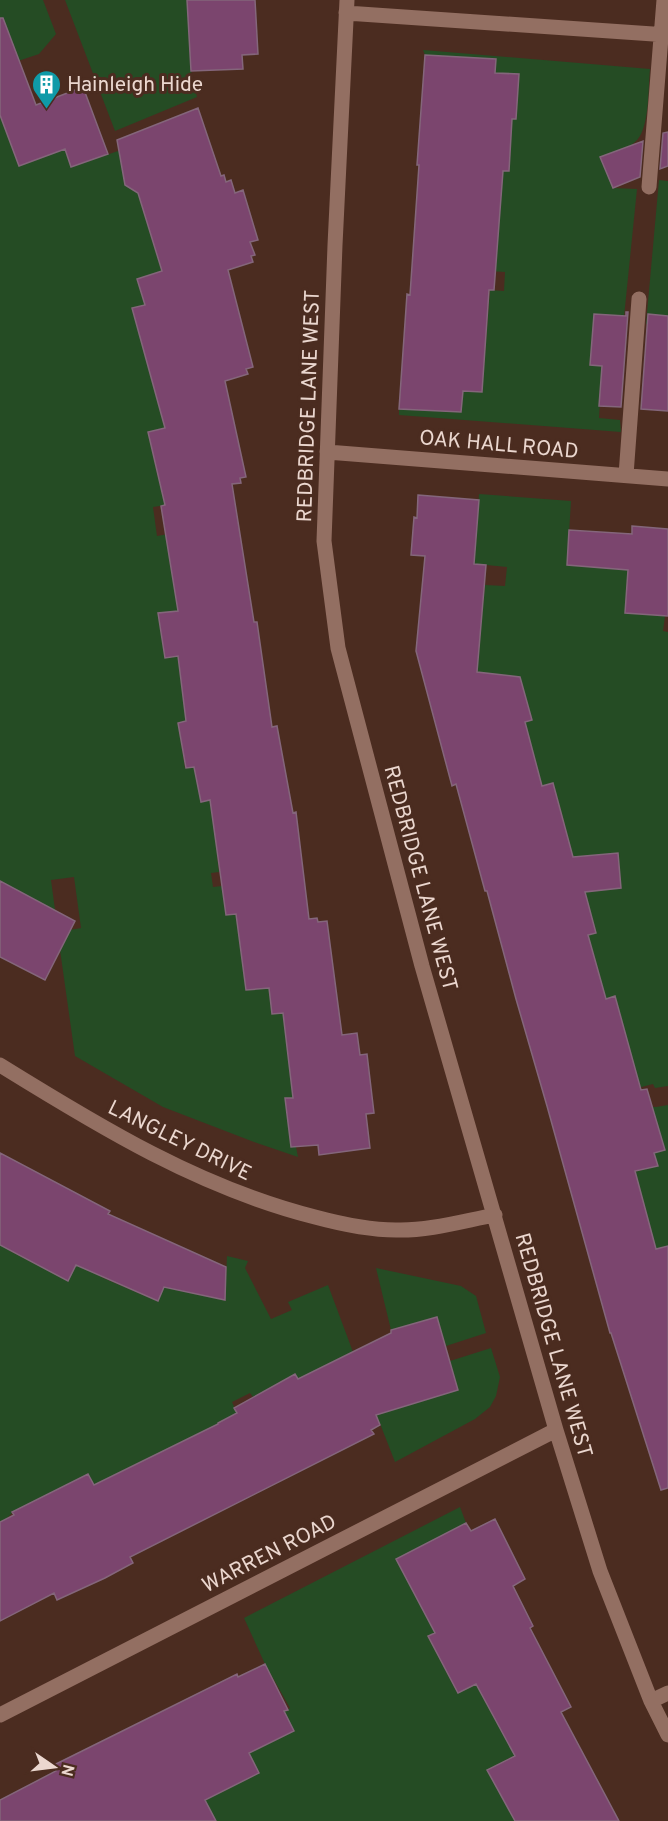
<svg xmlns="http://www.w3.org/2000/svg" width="668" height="1821" font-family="Overpass,sans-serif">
	<rect width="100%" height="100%" fill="#4b2c20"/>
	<!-- green -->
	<path fill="#254c24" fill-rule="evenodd" d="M0,0H43L56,34L39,54L0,67Z
		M65,0H188L191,71L197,97L115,131Z
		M423,50L650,69C648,88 650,130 635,142C627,150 611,153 600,157L613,188L637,189L624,317L594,314L590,365L602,366L599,418L620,420L621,432L399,415V409L461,412L463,391L482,392L490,290L504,291L505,272L489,271L501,171H509L512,119H516L518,75L495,73L496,59L425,55Z
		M0,115L65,149L71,167L124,149L125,185L134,191L216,162L145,216L162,271L137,279L145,305L132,309L159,399L166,428L148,432L158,478L186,502L153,507L157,536L175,533L172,572L178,611L158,614L165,658L178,656L184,704L238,712L178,723L185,768L194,767L201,802L213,799L239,852L217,855L219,872L211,873L213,887L222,886L226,915L243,913L269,988L272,1014L302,1011L293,1098H286L291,1147H296L298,1157L254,1142L163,1107L75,1056L60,950L0,893ZM74,877L81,928L58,932L51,880Z
		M659,180L668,181V316L658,326L646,324Z
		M479,494L571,501L567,565L628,570L625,613L665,616L663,631L668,632V1086L655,1088L653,1084L611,1095L614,997L583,1005L600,977L588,935L596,932L584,890L590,891L621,888L618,854L566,858L565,825L553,783L522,791L536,764L525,722L532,720L520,677L476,672L485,585L505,586L507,567L466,563L476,543Z
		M618,1105L656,1107L668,1105V1246L656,1249L634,1172L658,1166L654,1153L664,1150L656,1121Z
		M21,1231L10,1251L37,1265L47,1246L68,1280L78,1262L114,1247L101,1277L157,1301L164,1287L225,1300L227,1256L248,1261L245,1268L271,1319L292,1310L288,1302L328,1285L353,1352L393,1340L412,1404L458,1390L450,1361L491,1348L500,1377L496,1396L490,1407L475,1419L395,1462L352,1352L298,1379L295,1374L253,1397L250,1393L232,1402L237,1413L218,1423L225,1438L95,1488L88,1474L13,1512L6,1519L0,1522V1232Z
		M376,1268L461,1286L476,1296L486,1333L446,1346L437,1317L391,1330Z
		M460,1507L466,1523L397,1559L435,1633L428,1637L457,1692L476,1684L507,1741L540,1742L487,1770L501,1795L514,1788L516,1821H199L205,1800L259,1773L249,1753L294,1731L284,1711L290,1708L265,1664L244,1618Z"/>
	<!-- building -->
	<path fill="#7b456e" stroke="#84667b" stroke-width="1.5" d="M187,0H255L258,54L242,55L243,69L191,71Z
		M0,18H3L36,105L83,87L108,154L71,167L65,149L19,166L0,115Z
		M425,55L496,59L495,73L519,74L516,119H512L509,171H503L494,290H489L482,392L463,391L461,412L399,409L407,294L410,295L419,165H417Z
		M198,108L221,176L224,175L226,182L231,180L235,193L243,190L258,240L250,242L255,255L251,256L253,262L228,270L253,367L246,369L248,374L225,381L246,477L240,478L241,483L232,484L254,622H257L272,727L277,726L293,813L296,812L309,919L317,918L318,922L327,921L342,1035L357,1033L360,1055L367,1054L374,1113L366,1114L370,1148L319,1155L318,1145L291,1147L285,1098H293L283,1013L272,1014L269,988L246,990L236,914L226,915L210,800L201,802L194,767L186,768L178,723L186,721L178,656L165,658L158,613L178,611L161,506L165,505L148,432L165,428L132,308L145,305L137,279L162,271L138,193L125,185L117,140Z
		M668,132V166L660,169L663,133Z
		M643,141L640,177L613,188L600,157Z
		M626,312H628L621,407L599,406L602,366L590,365L594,314L626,316Z
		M648,314L668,316V411L641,409Z
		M418,495L479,500L474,564L486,565L477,672L520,677L532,720L525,722L542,786L553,783L573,857L618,853L621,888L585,892L596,933L588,935L606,999L615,996L641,1090L647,1089L665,1150L654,1153L658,1166L635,1171L656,1249L668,1246V1488L661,1490L611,1333H610L547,1106L516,999L487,891H485L456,784L452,786L416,651L425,556L411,555L414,517L417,518Z
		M632,526L668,529V616L625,613L628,570L567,565L569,530L632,534Z
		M0,881L75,921L45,980L0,957Z
		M0,1153L110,1211L108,1214L226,1267L225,1300L164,1287L158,1301L76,1265L68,1281L0,1245Z
		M437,1317L458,1390L376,1415L380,1425L371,1430L374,1434L130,1557L133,1563L105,1578L57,1600L54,1593L0,1621V1522L14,1515L12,1512L88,1474L94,1485L218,1424V1423L237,1413L234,1408L295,1374L298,1379L391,1333V1330Z
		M495,1519L525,1579L513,1586L533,1626L530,1628L571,1707L561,1712L619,1821H515L487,1770L515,1756L476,1684L458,1693L428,1636L435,1633L396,1559L466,1523L471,1531Z
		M265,1664L288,1710L284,1711L294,1731L249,1753L259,1773L205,1800L216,1821H0V1800L56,1771L54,1765L237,1674L238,1677Z"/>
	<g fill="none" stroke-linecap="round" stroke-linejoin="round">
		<!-- minor -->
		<path stroke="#936f62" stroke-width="15" d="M347,0L335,245L324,541L338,648L422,966L556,1430L600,1571L651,1701L668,1735
			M346,13L668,35
			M649,187L664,0
			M327,452L668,479
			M626,475L639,299
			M0,1065C100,1127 200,1188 315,1217C341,1224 368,1230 396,1230C429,1231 463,1221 495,1215
			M651,1701L668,1693
			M0,1715L556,1430"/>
	</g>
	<!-- icons -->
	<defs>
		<symbol id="building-pin" viewBox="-11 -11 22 30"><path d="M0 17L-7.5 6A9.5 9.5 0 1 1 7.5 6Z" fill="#0f9aa8" stroke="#4b2c20"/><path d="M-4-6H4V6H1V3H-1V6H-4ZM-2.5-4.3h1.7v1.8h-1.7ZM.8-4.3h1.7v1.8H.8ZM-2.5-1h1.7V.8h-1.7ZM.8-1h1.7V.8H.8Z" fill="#fff"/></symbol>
	</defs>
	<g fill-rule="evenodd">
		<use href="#building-pin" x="30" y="68" width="33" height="45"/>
	</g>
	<g text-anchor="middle" stroke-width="6" stroke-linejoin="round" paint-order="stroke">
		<!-- poi labels -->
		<g font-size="21" fill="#ebd7cf" stroke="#4b2c20" text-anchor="start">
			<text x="67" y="91">Hainleigh Hide</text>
		</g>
		<!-- street labels -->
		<g font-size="21" fill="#ebd7cf" stroke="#4b2c20">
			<text transform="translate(308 406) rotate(-88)" y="7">REDBRIDGE LANE WEST</text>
			<text transform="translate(499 444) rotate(5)" y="7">OAK HALL ROAD</text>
			<text transform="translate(421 878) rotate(75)" y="7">REDBRIDGE LANE WEST</text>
			<text transform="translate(180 1140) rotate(26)" y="7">LANGLEY DRIVE</text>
			<text transform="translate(554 1345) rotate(74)" y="7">REDBRIDGE LANE WEST</text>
			<text transform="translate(269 1553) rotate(-27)" y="7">WARREN ROAD</text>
		</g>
	</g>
	<!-- north arrow -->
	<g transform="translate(54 1767) rotate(104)" stroke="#4b2c20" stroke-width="4.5" paint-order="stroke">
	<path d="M0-4.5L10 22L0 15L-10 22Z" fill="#ebd7cf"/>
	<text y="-9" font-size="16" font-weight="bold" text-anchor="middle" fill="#ebd7cf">N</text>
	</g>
</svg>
